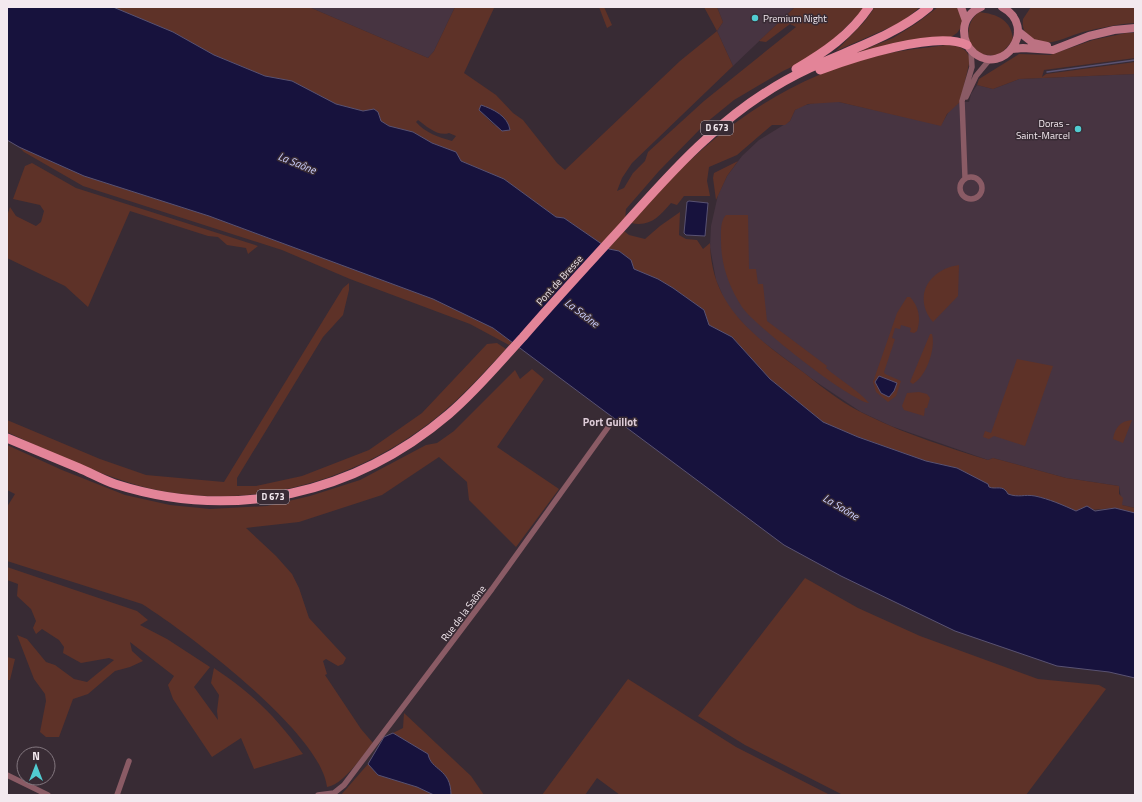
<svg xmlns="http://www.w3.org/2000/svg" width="1142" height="802" font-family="'Titillium Web',sans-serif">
	<rect width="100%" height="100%" fill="#382b34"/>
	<!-- built -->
	<path fill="#473441" d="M309,7H455L434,51L428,58Z
		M717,7H795L733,66L717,31L723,22Z
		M1135,74V508L1122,505L1119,486L1066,478L993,458L988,460L891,426L861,412L812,379L755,336L734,314L725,301L716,280L710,247L711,226L718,195L727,176L742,156L759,140L790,121L795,110L801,106L819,102H839L941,125L951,108L960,102H969L971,94L977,85L993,89L1019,79Z"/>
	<!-- green -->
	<path fill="#5e3228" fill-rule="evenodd" d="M113,7H309L428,58L434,51L455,7L494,8L464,73L496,95L513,113L523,120L557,163L565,170L680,61L717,31L704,7H717L723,22L717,31L733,66L632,163L622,178L617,191L624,188L633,173L645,161L648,152L704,101L796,27L790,24L766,42L759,41L795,7H866L819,54L783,71L734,100L707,122L659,171L626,209L624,231L629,235L645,239L660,226L680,212L679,235L686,239L697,240L703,249L710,243C711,308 756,337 803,372C824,389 846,406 871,417C908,435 949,448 988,460L993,458L1066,478L1119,486V494L1123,498L1122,505L1135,508V513L1115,508L1076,511L1037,496L1026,495L1020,497L1014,496L989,487L957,468L926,461L842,431L823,422L770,379L732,337L709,325L704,310L673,288L658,279L633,269L631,260L619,251L609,249L564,218L556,217L504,179L461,161L456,152L432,143L413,132L389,126L381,121L378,112L374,110L363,111L336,104L292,81L265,76L214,55L173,32ZM479,110L510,130L494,125ZM418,120C426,126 438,137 449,133L456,136L452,141C439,137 425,133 416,122Z
		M599,7H604L612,25L607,28Z
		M875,7H920L902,22L836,51L865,21Z
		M938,7H957L963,15L962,26L957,33L951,37L934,39L834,62L893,38L917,23Z
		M1031,7H1135V23C1117,24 1100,28 1083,32C1065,37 1049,49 1030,38C1024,34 1022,26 1023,19Z
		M979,12C997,14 1012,20 1013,40L1001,54C997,55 992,56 988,55C966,54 962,25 979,12Z
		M1126,33H1135V58L1044,70L1042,77L1046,74L1135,62V74L1019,79L993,89L977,85L979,79L1019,54L1050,55L1093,40Z
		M946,45C957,45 968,48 970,60L960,102L947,114L941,126L839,102L808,104L795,110L790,121L785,125H772L737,155L709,167L707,181L710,196H684L677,205L671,203C659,217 650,227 631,223C643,206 658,193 672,178C729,120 800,73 880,55C902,50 924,48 946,45Z
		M19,147L84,176L209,216L433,299L493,328L512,342L509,345L470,324L350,279L282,250L83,186L24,152Z
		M738,161L727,176L716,200L713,178L714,173Z
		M32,163L76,188L258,246L248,254L246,248L227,245L218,237L208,236L130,211L88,307L65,286L7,258V216L10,207L16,216L36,226L41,222L44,211L40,205L13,199L25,166Z
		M726,215H748L749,269H756L758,284H763L767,321L827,366L826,368C840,380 858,390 869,403C850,401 754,325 742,307C729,287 721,265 721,241C721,233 720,221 726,215Z
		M959,265L958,296L933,322C912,297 929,269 959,265Z
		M349,283V290L343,315L323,337L237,478V486H256L302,476L369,450L422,413L487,344L497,343L506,349C484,372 462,397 437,417C353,485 236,516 130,483C88,470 47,451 7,432V420L100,459L146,475L224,482L343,288Z
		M907,297H910C919,307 921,318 917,331L914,333L910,332L911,328L901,325L900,329L895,328L892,338L895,339L884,372L885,374L901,381L896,396L888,402L876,392L873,382L897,313Z
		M930,334H932C936,349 926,377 913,384L910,382Z
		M1017,359L1053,366L1025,446L994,436L989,439L983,437L985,431L991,433Z
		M532,369L544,379L497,447L559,489L516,547L469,500L467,482L439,457L382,495L299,522L246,528L276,556L292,574L299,588L309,618L346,658L343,664L338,666L326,659L323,661L327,674L325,675L361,729L373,743C363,755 343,785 327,787C321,733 188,633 142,604L7,561V507L15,494L7,490V445L62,470L125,495L170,505L210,509L267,506L310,496L360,480L426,445L437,443L454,431L515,370L520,379Z
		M919,392L927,394L930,398L927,408H925L924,416L904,410L902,406L907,393Z
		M1132,420L1123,443L1113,439C1115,428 1120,421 1132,420Z
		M7,567L137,611L148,620L140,625L167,639L210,667L194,687L218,720L217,711L219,695L211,683L214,668C254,695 275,716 303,754L254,769L241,738L212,757L173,699L168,685L174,676L130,642L132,651L143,661L130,667L115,671L88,694L73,699L59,737H46L40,732L46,701L45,694L34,679L17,635L27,639L46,662L55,665L74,679L87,682L114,660L109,658L81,663L63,653L64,647L59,640L42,629L36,634L33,628L36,621L31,609L17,596L18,584L7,580Z
		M805,578L858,608L920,636L1038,679L1099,685L1106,689L1026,795H843L745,745L698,716Z
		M7,657L15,659L10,680H7Z
		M628,679L736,747L830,795H620L597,778L585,795H542Z
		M404,713L471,776L484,795H451C451,768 431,771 428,754L393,733L403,728Z
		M368,764L378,775L417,787L434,795H341Z"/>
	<!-- water -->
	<path fill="#17123d" stroke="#595272" d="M7,7H113L173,32L214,55L265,76L292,81L336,104L363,111L374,109L378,112L381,121L389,126L413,132L432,143L456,152L461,161L504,179L556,217L564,218L609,249L619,251L631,260L634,269L658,279L673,288L704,310L709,325L732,337L770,379L823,422L858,437L926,461L957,468L988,484L989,487C996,490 1003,484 1008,494C1019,498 1024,494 1035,496C1049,499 1063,505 1076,511L1087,506L1095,511L1115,508L1135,513V678L1109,672L1057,666L955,631L841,576L784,545L493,328L433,299L209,216L84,176L19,147L7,140Z
		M481,105C493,109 508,116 510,130L502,131L479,110Z
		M689,201L708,203L705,236L686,235L684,233L687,202Z
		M879,376L897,383L894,391L889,397L881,393L875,382Z
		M393,733L428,754C431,771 451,768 451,795H434L417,787L378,775L368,764L384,737Z"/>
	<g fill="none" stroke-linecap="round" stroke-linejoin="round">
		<!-- stream -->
		<path stroke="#595272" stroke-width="1.5" d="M1047,72L1135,60"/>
		<!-- street -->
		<path stroke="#8a5b65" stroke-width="5.5" d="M966,97L976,76L990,59
			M960 188a11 11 0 1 1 22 0a11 11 0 1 1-22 0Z
			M965,178L962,101L972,67L971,51
			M7,775L48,795
			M117,795L129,761
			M318,795L334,793L344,785L492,589L609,426"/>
		<!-- secondary -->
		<path stroke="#bc7282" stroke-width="8" d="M961,7L966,21
			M981,7C971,11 964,20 964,31C964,39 967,47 974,53C1004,77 1039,27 1002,7
			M1018,31L1033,43L1047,46
			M1012,49L1023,48L1053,50L1089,36L1114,30L1135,28"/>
		<!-- primary -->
		<path stroke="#e38498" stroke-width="9" d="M796,69C825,52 850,35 869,7
			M820,70C852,58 937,30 967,45
			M7,438C31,448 55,458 79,468C91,473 103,480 115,484C234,522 355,494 449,414C476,391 499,363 523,337C556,299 590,262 624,225C650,196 676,166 705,140C737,110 771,86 810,68C851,49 895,36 929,7"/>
	</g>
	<!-- markers -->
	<g fill="#51ccd1" stroke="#382b34" stroke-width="1.5">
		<circle cx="755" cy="18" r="4"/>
		<circle cx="1078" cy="129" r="4"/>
	</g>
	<g text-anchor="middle" stroke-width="3" stroke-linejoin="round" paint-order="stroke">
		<!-- shield labels -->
		<g fill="#382b34" stroke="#bbb0b7" stroke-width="1">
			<rect x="701" y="121" width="32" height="14" rx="3"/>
			<rect x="257" y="490" width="32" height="14" rx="3"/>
		</g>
		<g font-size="9" font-weight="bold" fill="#f3e9ef">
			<text x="717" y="131">D 673</text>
			<text x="273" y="500">D 673</text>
		</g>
		<!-- poi labels -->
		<g font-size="10" fill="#f3e9ef" stroke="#382b34" text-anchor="start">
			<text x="763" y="22">Premium Night</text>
			<text x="1070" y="127" text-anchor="end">Doras -<tspan x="1070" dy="12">Saint-Marcel</tspan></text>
		</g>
		<!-- street labels -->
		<g font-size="10" fill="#f3e9ef" stroke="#382b34">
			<text transform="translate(559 280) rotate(-48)" y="4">Pont de Bresse</text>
			<text transform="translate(463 613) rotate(-53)" y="4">Rue de la Saône</text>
		</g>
		<!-- water labels -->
		<g font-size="11" font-style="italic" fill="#cccffe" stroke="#382b34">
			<text transform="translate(297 163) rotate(22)" y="4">La Saône</text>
			<text transform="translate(582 313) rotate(37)" y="4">La Saône</text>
			<text transform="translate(841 507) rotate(31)" y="4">La Saône</text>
		</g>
		<!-- neighbourhood labels -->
		<g font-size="11" font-weight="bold" fill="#deccd8" stroke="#382b34">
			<text x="610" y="426">Port Guillot</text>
		</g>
	</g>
	<!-- border -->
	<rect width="1142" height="802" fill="none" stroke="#f3e9ef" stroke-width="16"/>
	<!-- north arrow -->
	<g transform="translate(36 766)"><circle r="19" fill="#382b34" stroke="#83777f"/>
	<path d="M0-3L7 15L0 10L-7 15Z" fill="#51ccd1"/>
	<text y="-6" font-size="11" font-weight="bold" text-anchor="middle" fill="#f3e9ef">N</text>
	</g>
</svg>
